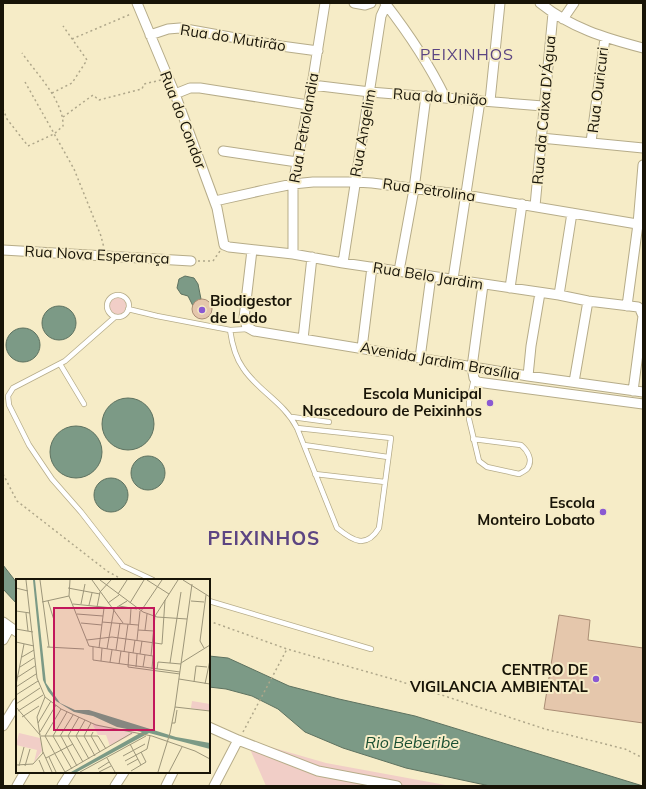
<svg xmlns="http://www.w3.org/2000/svg" width="646" height="789" font-family="Mulish,sans-serif">
	<rect width="100%" height="100%" fill="#f6ecc7"/>
	<!-- green -->
	<path fill="#f1cec7" d="M108 306a10 10 0 1 1 20 0a10 10 0 1 1-20 0Z
		M246,740L326,763L451,786H266Z"/>
	<!-- water -->
	<path fill="#7c9a86" stroke="#5e7260" d="M185,276L194,278L198,284L201,299L197,301L193,306L188,296L181,294L177,288L179,279Z
		M42 323a17 17 0 1 1 34 0a17 17 0 1 1-34 0Z
		M6 345a17 17 0 1 1 34 0a17 17 0 1 1-34 0Z
		M102 424a26 26 0 1 1 52 0a26 26 0 1 1-52 0Z
		M50 452a26 26 0 1 1 52 0a26 26 0 1 1-52 0Z
		M131 473a17 17 0 1 1 34 0a17 17 0 1 1-34 0Z
		M94 495a17 17 0 1 1 34 0a17 17 0 1 1-34 0Z
		M3,565L17,583V604L3,589Z
		M209,656L228,658L289,686L339,699L415,716L643,786H490L406,768L343,748L305,732L278,709L252,696L226,689L209,687Z"/>
	<!-- building -->
	<path fill="#e5c7ac" stroke="#ab8e75" d="M192 309a10 10 0 1 1 20 0a10 10 0 1 1-20 0Z
		M559,615L590,620L588,640L643,648V723L544,709Z"/>
	<g fill="none" stroke-linecap="round" stroke-linejoin="round">
		<defs>
			<path id="lane" d="M107 306a11 11 0 1 1 22 0a11 11 0 1 1-22 0Z
				M128,309L157,316L230,330L248,329
				M115,317L65,361L13,388L8,396L9,405L29,445L52,479L81,512L123,566L153,580
				M230,330C232,344 235,357 243,368C258,391 284,402 297,428L337,528C353,541 366,549 379,528L391,438L297,428
				M60,364L84,404
				M292,417L329,422
				M473,439L521,445C527,450 534,460 527,469C525,471 521,473 519,474L487,467L479,461L469,419V402L474,378
				M304,445L388,457
				M315,474L385,482
				M209,601L371,649"/>
			<path id="street" d="M137,3L175,94L217,208L224,245L229,247L293,254L343,263L559,295L588,301L638,307L640,309L643,316L633,391
				M354,3L365,5L371,3
				M385,3C409,34 428,62 445,97
				M540,3C571,28 605,38 643,48
				M563,19L574,3
				M150,35L168,29L180,28L281,46L318,51
				M312,85L370,92L543,106
				M175,94L190,88H200L308,105
				M490,101L500,3
				M541,138L643,148
				M591,142L605,38
				M223,151L297,162
				M215,201L264,190L293,184L313,182H355L372,183L465,195L643,225
				M535,206L553,13
				M3,250L191,261
				M252,250L244,318L247,327L254,331L528,376L643,392
				M293,254V184L312,85L325,3
				M343,263L381,16L387,3
				M399,271L414,189L426,96
				M453,279L480,101
				M483,285L472,367L474,378L477,382L643,404
				M510,288L522,204
				M559,295L572,213
				M627,306L638,224L643,165
				M303,339L312,257
				M362,348L372,267
				M420,358L431,276
				M528,376L531,346L540,293
				M574,382L588,301
				M3,622L17,632
				M3,640L10,627
				M3,726L17,703
				M209,727L238,740L318,771L397,786
				M17,786L25,772
				M62,786L71,772
				M115,786L124,772
				M166,786L173,772
				M214,786L238,740"/>
		</defs>
		<!-- lane casing -->
		<use href="#lane" stroke="#b6ac89" stroke-width="6"/>
		<!-- street casing -->
		<use href="#street" stroke="#b6ac89" stroke-width="11"/>
		<!-- path -->
		<path stroke="#afa78a" stroke-width="1.5" stroke-dasharray="2 3" stroke-linecap="butt" d="M72,39L131,14
			M25,82L74,169L101,236L104,248
			M52,93L72,83L87,60L63,26
			M3,109L7,119L28,146L54,134L63,126C64,101 36,73 22,53
			M63,117L93,95L99,100L142,89L144,84L161,80
			M198,261H213L220,251
			M3,474L17,501L107,571L123,580
			M209,621L287,649L396,680L545,729L625,749L643,758
			M243,732L287,649"/>
		<!-- lane -->
		<use href="#lane" stroke="#fff" stroke-width="4.5"/>
		<!-- street -->
		<use href="#street" stroke="#fff" stroke-width="9"/>
	</g>
	<!-- markers -->
	<g fill="#8a59d2" stroke="#f6ecc7" stroke-width="1.5">
		<circle cx="202" cy="310" r="4"/>
		<circle cx="490" cy="403" r="4"/>
		<circle cx="603" cy="512" r="4"/>
		<circle cx="596" cy="679" r="4"/>
	</g>
	<g text-anchor="middle" stroke-width="4" stroke-linejoin="round" paint-order="stroke">
		<!-- street labels -->
		<g font-size="15" fill="#181407" stroke="#f6ecc7">
			<text transform="translate(233 38) rotate(9)" y="5">Rua do Mutirão</text>
			<text transform="translate(598 90) rotate(-83)" y="5">Rua Ouricuri</text>
			<text transform="translate(440 97) rotate(4)" y="5">Rua da União</text>
			<text transform="translate(544 110) rotate(-85)" y="5">Rua da Caixa D'Água</text>
			<text transform="translate(183 120) rotate(69)" y="5">Rua do Condor</text>
			<text transform="translate(304 128) rotate(-80)" y="5">Rua Petrolandia</text>
			<text transform="translate(363 133) rotate(-80)" y="5">Rua Angelim</text>
			<text transform="translate(429 190) rotate(8)" y="5">Rua Petrolina</text>
			<text transform="translate(97 255) rotate(3)" y="5">Rua Nova Esperança</text>
			<text transform="translate(428 276) rotate(9)" y="5">Rua Belo Jardim</text>
			<text transform="translate(440 361) rotate(10)" y="5">Avenida Jardim Brasília</text>
		</g>
		<!-- poi labels -->
		<g font-size="15" font-weight="bold" fill="#181407" stroke="#f6ecc7" text-anchor="end">
			<text x="210" y="306" text-anchor="start">Biodigestor<tspan x="210" dy="17">de Lodo</tspan></text>
			<text x="482" y="399">Escola Municipal<tspan x="482" dy="17">Nascedouro de Peixinhos</tspan></text>
			<text x="595" y="508">Escola<tspan x="595" dy="17">Monteiro Lobato</tspan></text>
			<text x="588" y="675">CENTRO DE<tspan x="588" dy="17">VIGILANCIA AMBIENTAL</tspan></text>
		</g>
		<!-- neighbourhood labels -->
		<g font-size="16" letter-spacing="1" fill="#5c4582" stroke="#f6ecc7">
			<text x="467" y="60">PEIXINHOS</text>
		</g>
		<!-- water labels -->
		<g font-size="16" font-style="italic" fill="#1a4f32" stroke="#f6ecc7">
			<text x="412" y="748">Rio Beberibe</text>
		</g>
		<!-- district labels -->
		<g font-size="19" font-weight="bold" letter-spacing="1" fill="#5c4582" stroke="#f6ecc7">
			<text x="264" y="545">PEIXINHOS</text>
		</g>
	</g>
	<!-- overview -->
	<g transform="translate(16 579)">
		<rect width="194" height="194" fill="#f6ecc7"/>
		<path d="M176,122L194,125V132L175,129ZM76,144L88,147L121,153L94,167L90,156H82ZM3,154L24,159L26,172L18,183L21,171L0,166Z" fill="#f1cec7"/>
		<path d="M17,1H19L30,104L44,124L59,131H73L160,158L194,164V170L133,154L61,193H55L126,153L101,148L77,137L58,133L40,122L32,112L27,101Z" fill="#7c9a86"/>
		<path fill="none" stroke="#9d967a" stroke-width="1" d="M10,1L21,99L29,118L45,130L80,146L136,157L179,172L194,180M24,1L33,68M54,1L53,17L73,67L137,77L136,90M76,1L107,44M84,1L127,33L141,38L171,40M131,1L153,15M167,1L194,18M0,9L12,12M52,9L84,15M102,15L111,1M32,22L38,41M175,22L188,23M26,23L53,17M92,24L103,16M114,24L128,1M57,25L97,29M65,25L69,5M73,26L76,14M103,27L121,30M81,28L84,13L95,1M0,32L14,34M125,32L146,1M10,34L12,52M61,35L87,37M86,43L122,46M65,44L86,46M114,45L115,29M0,50L17,53M122,51L138,52M129,51L131,35M71,61L96,58L146,65L149,21M121,61L124,32M0,63L18,67M31,68L68,70M77,68V81L164,93M83,69L88,29M188,69L184,62L190,16M91,70L98,30L111,22M100,71L104,44M108,73L112,45M113,73L112,88L164,95M117,74L119,61M124,75L126,62M135,77L139,37L162,1M6,78L18,71M85,82L86,69M94,83L96,71M154,84L165,13M165,84L194,66M103,85L105,72M4,88L18,79M120,88L121,75M127,88L129,76M141,90L142,83L165,85M2,98L19,87M163,100L194,105M178,103L180,87L191,88M189,105L194,81M0,106L8,65M0,108L20,95M0,116L22,102M0,125L24,109M0,128L24,156M159,128L194,132M45,130L29,157L49,193M2,132L27,116M51,133L37,157L56,190M6,138L23,127M63,138L52,157L67,183M69,141L60,157L73,180M22,144L35,122M75,144L68,157L79,177M156,144H159L161,131M24,153L40,126M77,153L75,157L84,173M25,157H82L90,170M44,157L57,136M45,157L61,187M114,165L125,186M27,173L36,193M107,177L129,165M33,178L40,193M30,179L57,165M91,179L99,193M23,181L28,193M109,182L131,170L134,157M0,186L17,185L27,174L21,138L29,118M111,186L122,180M3,187L8,168M9,187L14,170M82,190L93,183M115,192L130,183L125,173M49,193L116,154M64,193L130,157M83,193L95,187M142,193L154,154L159,128L176,5M153,193L166,168"/>
		<path fill="#c2185b" fill-opacity="0.15" stroke="#c2185b" stroke-width="2" d="M38,29H138V151H38Z"/>
		<rect width="194" height="194" fill="none" stroke="#181407" stroke-width="2"/>
	</g>
	<!-- border -->
	<rect width="646" height="789" fill="none" stroke="#181407" stroke-width="8"/>
</svg>
